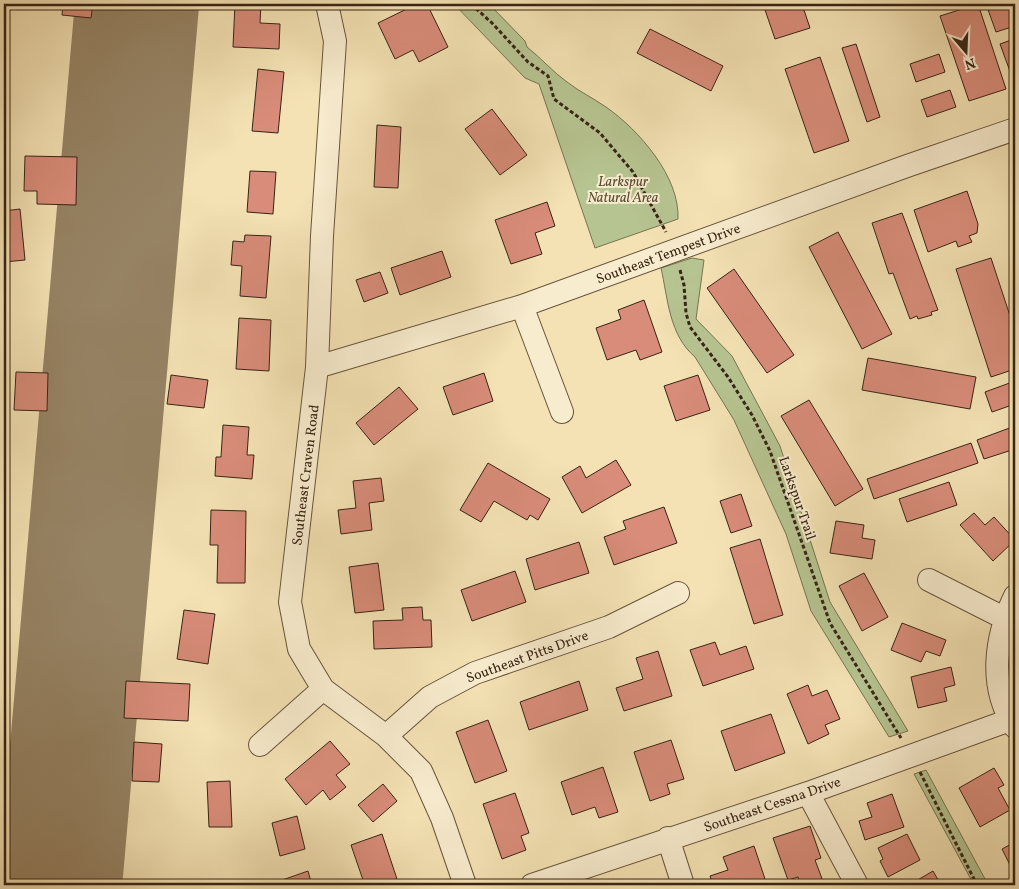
<svg xmlns="http://www.w3.org/2000/svg" width="1019" height="889" font-family="Vollkorn,serif">
	<rect width="100%" height="100%" fill="#f4e2b4"/>
	<filter id="stains"><feTurbulence type="fractalNoise" baseFrequency=".004" numOctaves="4"/><feColorMatrix values="0 0 0 0 .2 0 0 0 0 .09 0 0 0 0 .02 0 0 0 .5 -.17"/></filter>
	<radialGradient id="worn" r=".72"><stop offset=".6" stop-color="#630" stop-opacity="0"/><stop offset="1" stop-color="#630" stop-opacity=".3"/></radialGradient>
	<!-- green -->
	<path fill="#b6c491" stroke="#777452" d="M454,4H489L525,41L527,47C541,58 553,72 567,82C580,92 593,98 606,107C639,130 680,177 678,219L595,248L539,84L525,78Z
		M692,258L704,260L696,319L732,356L780,446L830,602L908,731L889,737L811,611L786,534L734,420L695,357C669,335 668,299 661,268Z
		M926,770L985,879L989,885H974L914,774Z"/>
	<g fill="none" stroke-linecap="round" stroke-linejoin="round">
		<!-- runway -->
		<path stroke="#968364" stroke-width="124" d="M60,885L137,4"/>
	</g>
	<!-- building -->
	<path fill="#d88c79" stroke="#382414" d="M63,4H93L91,18L62,15Z
		M235,4H261L260,23L280,24L279,49L233,47Z
		M417,4H427L448,47L419,62L413,50L395,59L378,23Z
		M763,4H802L810,28L775,39Z
		M978,4L1006,89L969,101L940,16Z
		M986,4H1015V26L996,32Z
		M650,29L723,66L711,91L637,53Z
		M1014,39L1015,42V85L1000,44Z
		M856,44L880,117L867,122L842,48Z
		M939,54L945,72L916,82L910,64Z
		M820,57L849,141L814,153L785,69Z
		M258,69L284,72L278,133L252,131Z
		M950,90L956,107L927,117L921,100Z
		M492,109L527,155L500,175L465,129Z
		M377,125L401,127L398,188L374,187Z
		M25,156L77,157L76,205L37,204V191H24Z
		M250,171L276,172L273,214L247,212Z
		M967,191L978,224L977,233L969,236L972,242L958,247L956,241L928,252L914,210Z
		M547,202L555,226L535,233L542,254L511,264L495,220Z
		M20,209L25,260L4,262V211Z
		M902,213L938,310L931,312L932,315L918,319L917,316L910,319L893,273L889,274L872,223Z
		M838,232L892,334L862,349L809,247Z
		M245,235L271,236L266,298L240,296L242,266L231,265L233,241L244,242Z
		M442,251L451,277L400,295L391,268Z
		M991,258L1015,331V369L991,377L956,269Z
		M734,269L794,355L767,373L707,288Z
		M380,272L388,293L364,302L356,280Z
		M644,300L662,352L640,360L636,350L607,360L596,328L621,319L618,310Z
		M239,318L271,320L269,371L236,369Z
		M868,358L976,377L970,409L862,390Z
		M16,372L48,373L47,411L14,410Z
		M484,373L493,401L453,415L443,387Z
		M171,375L208,380L204,408L167,404Z
		M698,375L710,410L676,421L664,386Z
		M1015,381V404L992,412L985,392Z
		M399,387L418,409L374,445L356,423Z
		M809,400L863,489L835,506L781,416Z
		M223,425L249,427L247,455H254L252,479L215,476L216,457H221Z
		M1015,426V449L984,459L977,440Z
		M971,443L978,463L874,499L867,479Z
		M616,460L631,485L582,513L562,477L580,466L586,478Z
		M488,463L550,499L538,520L530,515L527,520L494,501L481,522L460,510Z
		M381,478L384,501L369,503L372,530L341,534L338,510L356,508L353,481Z
		M949,482L957,505L907,522L899,499Z
		M741,494L752,526L731,533L720,501Z
		M664,507L677,543L614,565L604,537L626,529L623,521Z
		M211,510L246,511L245,583H217L218,545H210Z
		M974,513L985,525L994,517L1015,540L993,561L960,525Z
		M836,521L864,525L862,538L875,540L872,559L830,553Z
		M760,539L783,615L754,624L730,548Z
		M579,542L589,573L535,590L526,559Z
		M378,563L384,610L355,613L349,567Z
		M515,571L526,602L472,621L461,590Z
		M864,573L888,617L862,631L839,586Z
		M4,594L9,595L4,623Z
		M422,607L423,620H431L432,647L374,649L373,621L403,620L402,608Z
		M184,610L215,614L208,664L177,659Z
		M902,623L946,640L940,656L926,651L921,662L891,650Z
		M715,642L720,655L746,646L754,669L703,686L690,650Z
		M658,651L672,696L624,711L616,688L643,679L636,658Z
		M951,667L955,685L944,688L947,701L918,708L911,677Z
		M126,681L190,684L188,721L124,718Z
		M579,681L588,710L529,730L520,702Z
		M808,685L812,696L827,690L840,719L825,725L829,734L808,744L787,694Z
		M771,714L785,753L735,771L721,731Z
		M488,720L507,771L475,783L456,732Z
		M671,740L684,779L667,784L670,794L650,801L634,752Z
		M330,741L350,764L336,775L346,787L330,800L323,790L306,805L285,779Z
		M134,742L162,744L159,782L132,781Z
		M603,767L618,812L599,818L595,807L572,815L561,782Z
		M994,768L1004,785L998,788L1010,810L980,827L959,788Z
		M230,781L232,827H209L207,782Z
		M383,784L397,801L373,822L358,805Z
		M515,793L529,833L521,836L526,850L502,859L483,804Z
		M892,794L904,827L865,840L859,821L872,817L867,803Z
		M297,816L305,849L280,856L272,823Z
		M810,826L821,858L815,860L824,884L822,885H801L798,877L788,880L773,838Z
		M382,834L399,885H357L364,883L351,845Z
		M907,834L920,860L888,877L880,861L883,859L878,848Z
		M1015,842V875L1002,849Z
		M754,846L767,885H713L710,876L728,870L723,857Z
		M308,871L312,885H268Z
		M933,871L941,885H909Z"/>
	<g fill="none" stroke-linecap="round" stroke-linejoin="round">
		<defs>
			<path id="minor" d="M327,4L335,41L322,236L317,367L290,602L299,649L323,689L386,736L421,771L442,818L465,885
				M522,306L562,412
				M317,367L522,306L907,166L1015,129
				M929,580L1004,618
				M1015,596C995,637 988,687 1015,727
				M386,736L430,697L475,673L609,627L678,593
				M260,745L323,689
				M808,793L857,885
				M668,838L683,885
				M532,885L808,793L1010,720"/>
		</defs>
		<!-- minor casing -->
		<use href="#minor" stroke="#67543c" stroke-width="24"/>
		<!-- path -->
		<path stroke="#382414" stroke-width="3" stroke-dasharray="4 2.5" stroke-linecap="butt" d="M471,4L492,23L528,62L548,76L554,99L600,133L633,172L666,232
			M680,270L684,285L686,313L690,327L728,377L752,415L770,451L830,623L901,738
			M920,772L977,885"/>
		<!-- minor -->
		<use href="#minor" stroke="#f8ecce" stroke-width="22"/>
	</g>
	<g text-anchor="middle" stroke-width="4" stroke-linejoin="round" paint-order="stroke">
		<!-- park labels -->
		<g font-size="14" font-style="italic" fill="#584c33" stroke="#f8ecce">
			<text x="623" y="186">Larkspur<tspan x="623" dy="16">Natural Area</tspan></text>
		</g>
		<!-- street labels -->
		<g font-size="14" fill="#382414" stroke="#f8ecce">
			<text transform="translate(668 253) rotate(-20)" y="5">Southeast Tempest Drive</text>
			<text transform="translate(305 475) rotate(-83)" y="5">Southeast Craven Road</text>
			<text transform="translate(798 498) rotate(71)" y="5">Larkspur Trail</text>
			<text transform="translate(527 656) rotate(-20)" y="5">Southeast Pitts Drive</text>
			<text transform="translate(772 804) rotate(-19)" y="5">Southeast Cessna Drive</text>
		</g>
	</g>
	<!-- margin -->
	<rect width="1019" height="889" fill="none" stroke="#f4e2b4" stroke-width="20"/>
	<rect x="5" y="5" width="1009" height="879" fill="none" stroke="#382414" stroke-width="2.5"/>
	<rect x="10" y="10" width="999" height="869" fill="none" stroke="#382414"/>
	<!-- north arrow -->
	<g transform="translate(966 52) rotate(161)" stroke="#f8ecce" stroke-width="4" paint-order="stroke">
	<path d="M0-4L9 19L0 12L-9 19Z" fill="#382414"/>
	<text y="-8" font-size="14" font-weight="bold" text-anchor="middle" fill="#382414">N</text>
	</g>
	<rect width="100%" height="100%" filter="url(#stains)"/>
	<rect width="100%" height="100%" fill="url(#worn)"/>
</svg>
